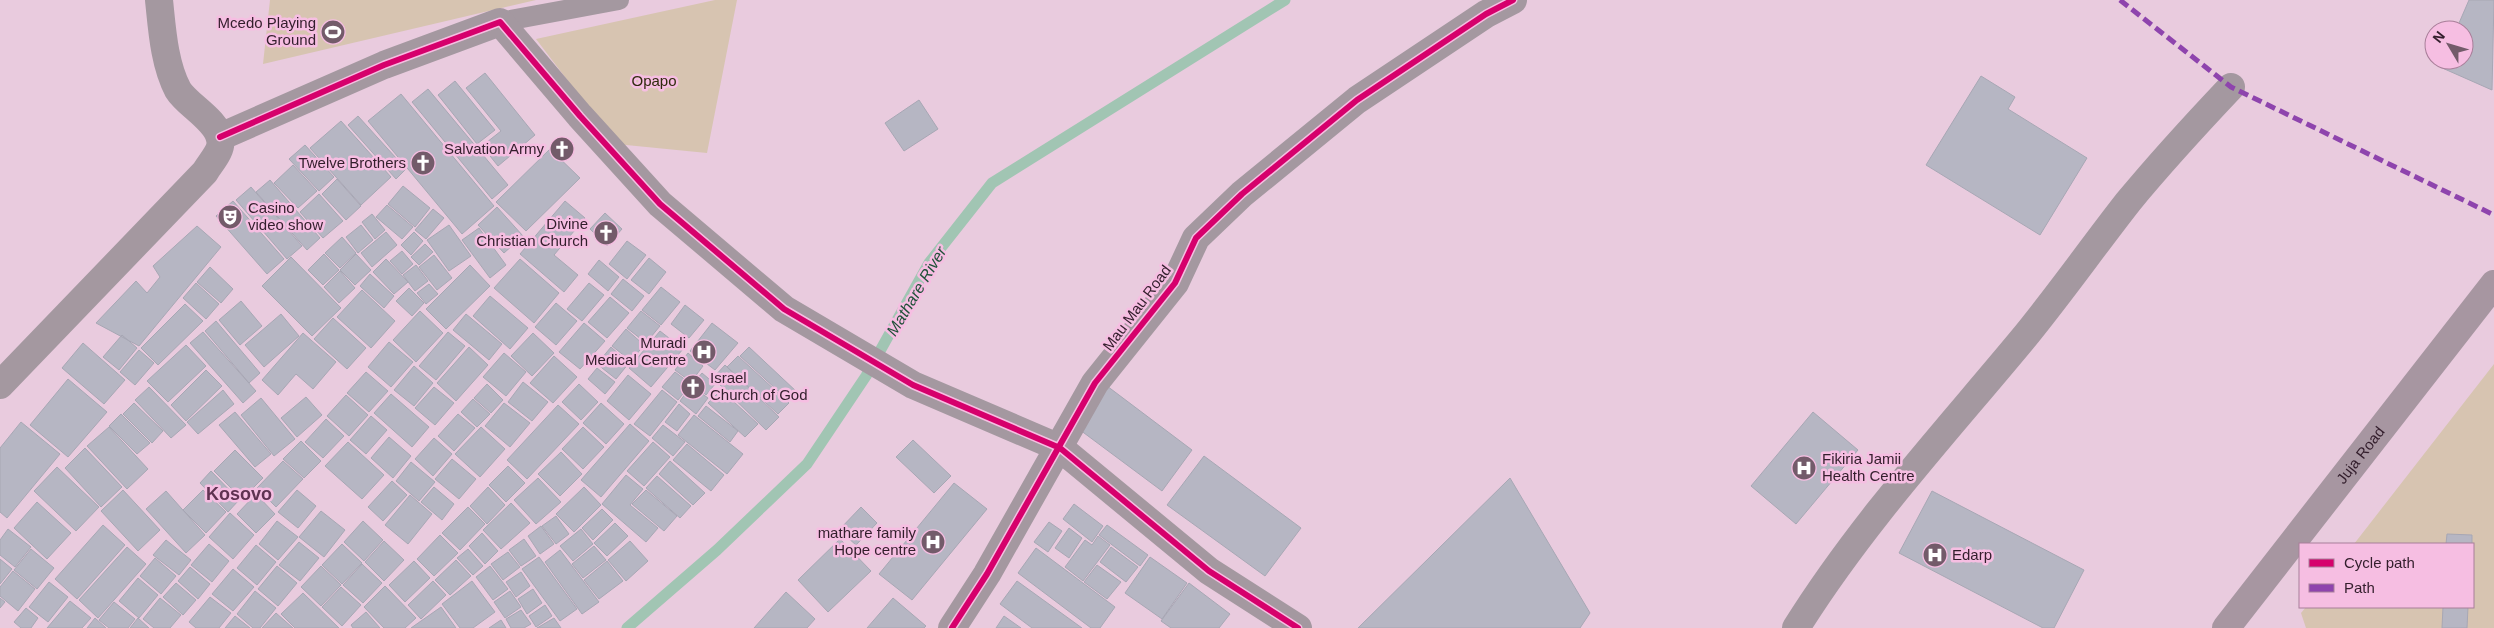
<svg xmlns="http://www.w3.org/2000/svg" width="2494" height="628" font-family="Arial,sans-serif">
	<rect width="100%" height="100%" fill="#e9cbde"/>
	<!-- green -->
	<path fill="#d7c4b1" d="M270,0H536L263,64Z
		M715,0H737L707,153L616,144L536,39Z
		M2494,364V628H2306L2301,613L2306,607H2473V544H2354Z"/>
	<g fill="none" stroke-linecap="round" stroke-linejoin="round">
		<!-- stream -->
		<path stroke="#a1c5b3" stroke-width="11" d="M627,628L717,550L807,464L866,376L929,263L992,183L1285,0"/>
	</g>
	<!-- building -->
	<path fill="#b6b6c3" stroke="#a7a7b4" d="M2469,0H2494L2492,90L2440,67L2443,60H2464V30H2456Z
		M485,73L535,135L498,166L482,146L501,131L466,88Z
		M1981,76L2015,97L2008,109L2087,158L2040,235L1926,165Z
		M455,81L495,130L477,144L438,95Z
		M428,89L508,185L492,199L412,102Z
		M401,94L494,206L462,234L368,121Z
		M919,100L938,129L904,151L885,123Z
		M358,116L406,169L396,179L348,125Z
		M341,121L391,177L361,205L310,148Z
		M305,145L334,177L319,191L289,159Z
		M550,149L580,178L526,231L496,202Z
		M293,165L317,191L298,208L274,183Z
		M337,179L361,206L346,220L322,194Z
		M270,180L320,238L307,250L256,192Z
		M403,186L430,208L415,227L388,204Z
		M251,187L302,246L287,259L236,200Z
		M319,194L343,221L323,238L300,212Z
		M233,201L284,259L267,274L216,216Z
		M565,201L585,218L554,255L578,275L564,292L520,254Z
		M387,205L413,227L402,239L376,217Z
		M497,207L523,236L504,253L478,225Z
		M433,209L444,218L426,239L415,230Z
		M605,213L622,229L607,246L590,229Z
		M372,214L385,230L375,239L362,222Z
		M361,225L373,240L358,253L346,237Z
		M449,225L471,256L449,271L427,240Z
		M197,226L221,247L139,346L96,323L136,281L147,293L160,277L153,266Z
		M479,228L506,265L490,278L462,240Z
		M386,232L397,245L372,267L361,253Z
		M414,232L423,241L411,255L401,245Z
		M342,237L356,253L340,268L325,253Z
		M627,241L646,255L627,279L609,264Z
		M425,244L433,252L419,265L411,257Z
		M402,251L413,264L402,274L390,261Z
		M324,254L339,270L323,285L308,270Z
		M356,254L371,270L355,285L340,270Z
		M434,255L452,278L437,290L419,267Z
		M291,257L341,308L312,336L262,286Z
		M649,258L666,272L649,294L631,280Z
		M386,259L408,282L394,294L373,272Z
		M520,259L559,293L534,323L494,288Z
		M599,260L619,277L608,291L588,274Z
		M416,265L428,281L415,291L403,275Z
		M470,265L490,286L446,329L426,309Z
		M210,267L233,289L221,303L197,282Z
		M340,271L355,288L339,303L324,287Z
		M370,274L394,296L384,308L360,286Z
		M623,279L644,296L632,311L611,294Z
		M196,283L219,304L206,319L183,298Z
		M589,283L604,295L582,321L567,309Z
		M429,284L438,294L426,304L417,293Z
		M661,287L680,302L661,325L642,310Z
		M409,288L424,303L412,316L396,301Z
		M362,290L395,321L371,348L337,317Z
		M490,296L528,328L510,349L473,316Z
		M610,297L629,313L607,338L588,322Z
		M241,301L262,326L240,345L219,320Z
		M556,303L577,321L556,345L535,327Z
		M185,304L203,321L158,365L141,348Z
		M685,305L704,320L689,338L671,324Z
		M420,311L443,333L416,362L393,340Z
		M641,311L660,326L646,343L627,328Z
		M281,314L299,336L264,367L245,345Z
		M466,314L502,344L489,360L453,330Z
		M333,318L366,348L347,369L314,339Z
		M216,321L260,373L249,383L205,331Z
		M584,323L605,341L580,369L559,352Z
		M712,323L738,343L715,370L690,351Z
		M626,329L644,345L631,361L612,346Z
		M660,331L683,349L651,387L629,368Z
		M203,332L256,391L243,403L190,343Z
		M448,332L465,346L436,380L419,366Z
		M303,333L336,362L313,389L296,374L278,395L262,380Z
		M533,333L554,353L532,376L511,356Z
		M122,335L137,348L119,370L103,357Z
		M389,342L413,362L391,387L368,367Z
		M83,343L125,380L104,404L62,368Z
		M186,345L206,366L168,402L147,381Z
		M469,347L488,365L456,401L437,383Z
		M611,347L629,363L616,379L597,364Z
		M749,347L797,392L789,401L740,356Z
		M139,350L154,363L135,385L120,372Z
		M504,353L526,372L506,396L483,377Z
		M688,353L703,366L691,382L675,370Z
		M554,356L577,377L553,403L530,383Z
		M738,356L789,403L778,414L727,367Z
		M725,365L779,417L766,430L713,378Z
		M414,366L433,383L414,406L394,390Z
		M597,368L615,382L605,394L588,379Z
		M206,370L222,386L186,421L171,405Z
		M366,372L388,391L369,412L347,393Z
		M675,372L691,384L678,400L662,387Z
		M702,373L715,384L706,395L693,384Z
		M628,375L651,394L629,420L607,401Z
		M68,379L107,412L68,457L30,425Z
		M523,382L548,402L532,421L508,402Z
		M487,384L503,400L491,413L474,398Z
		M579,384L598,402L581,420L562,402Z
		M691,386L708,398L696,414L680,401Z
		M1107,386L1192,450L1162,491L1076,427Z
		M149,387L186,425L171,438L135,400Z
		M434,387L454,403L435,425L415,408Z
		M223,390L234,404L198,434L187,422Z
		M662,390L677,402L650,436L634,424Z
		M721,390L758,424L745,437L708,403Z
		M391,394L429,427L412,447L374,413Z
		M346,395L368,415L349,436L327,416Z
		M306,397L322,415L297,437L281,418Z
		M261,398L295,439L274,456L241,415Z
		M473,399L490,414L477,427L461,412Z
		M134,403L163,431L152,443L123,414Z
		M504,403L530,423L510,447L485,426Z
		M601,403L624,424L606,444L583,423Z
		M679,404L690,414L677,431L665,422Z
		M558,405L579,424L527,479L507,460Z
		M706,406L738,431L730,442L698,416Z
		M235,412L271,454L255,467L219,425Z
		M1813,412L1858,450L1796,524L1751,486Z
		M121,414L150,443L137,454L109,426Z
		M458,414L475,428L454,451L438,436Z
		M694,415L743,454L727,474L678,435Z
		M371,416L387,430L366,454L350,440Z
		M326,419L344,436L323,458L305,442Z
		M21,422L60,454L7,518L0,512V448Z
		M630,424L649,441L601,497L581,480Z
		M663,425L685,442L673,456L652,438Z
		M109,427L148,469L127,489L87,446Z
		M481,427L505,449L480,477L455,454Z
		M583,427L604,447L583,469L562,449Z
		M389,437L411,456L393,478L371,458Z
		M434,438L452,454L433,476L415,459Z
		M913,440L951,476L934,493L896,457Z
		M301,441L321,461L304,478L283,459Z
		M348,442L384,475L362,499L325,466Z
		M653,442L670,457L644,486L627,471Z
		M687,444L724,475L711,491L673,460Z
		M85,448L122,487L101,507L65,468Z
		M235,450L263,478L242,499L214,471Z
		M561,452L582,474L560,496L538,474Z
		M1204,456L1301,528L1265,576L1167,505Z
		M452,459L476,479L459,499L435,479Z
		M283,461L303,479L276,507L257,488Z
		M670,461L705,493L693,505L659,474Z
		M411,462L435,482L419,501L396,481Z
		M508,466L525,483L506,502L489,485Z
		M57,467L99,507L76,531L34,491Z
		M211,471L239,500L228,512L200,483Z
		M626,475L643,489L630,505L658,528L646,542L602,504Z
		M657,476L691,506L680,518L646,488Z
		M538,478L561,502L536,524L514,500Z
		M1510,478L1590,613L1580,628H1358Z
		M392,481L407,495L383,521L368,507Z
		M954,483L987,509L912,600L879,574Z
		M434,487L454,504L442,520L421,502Z
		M488,487L505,505L487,524L470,506Z
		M584,487L601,505L574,532L556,514Z
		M123,490L160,530L138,551L101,511Z
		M203,490L226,512L206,533L183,510Z
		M297,490L316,506L298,528L278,512Z
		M646,490L677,516L664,531L632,504Z
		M166,491L205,535L186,553L146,509Z
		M1932,491L2084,570L2054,628H2043L1899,553Z
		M256,494L275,514L256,533L237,514Z
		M410,495L432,514L408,544L385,525Z
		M37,502L71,533L47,559L14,528Z
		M511,503L530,523L501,549L483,530Z
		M1074,504L1103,526L1092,542L1063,519Z
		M468,507L485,524L460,550L442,533Z
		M861,507L877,523L856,545L839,530Z
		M602,509L613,520L593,540L582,528Z
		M321,511L345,530L324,557L299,537Z
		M230,513L254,535L233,559L209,537Z
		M556,516L569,534L556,544L542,526Z
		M277,521L298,537L278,560L259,544Z
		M363,521L383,540L364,561L344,542Z
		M1049,522L1062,531L1048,552L1034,542Z
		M615,523L628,536L607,556L594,543Z
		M103,525L125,545L77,599L55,579Z
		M1107,525L1148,555L1140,566L1099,535Z
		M541,526L554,544L540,554L528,536Z
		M1069,528L1082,538L1069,558L1055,548Z
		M8,529L31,547L15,567L0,555V540Z
		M581,529L593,544L573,561L560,546Z
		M482,533L498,551L485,564L469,546Z
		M2447,534L2472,535V544H2446Z
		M440,535L458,553L434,576L417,559Z
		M1098,536L1110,545L1083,581L1065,567L1085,540L1092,545Z
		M524,539L536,556L521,566L509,550Z
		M840,539L871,571L828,612L798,580Z
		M166,540L191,560L179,575L153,555Z
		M384,541L404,560L384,581L365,562Z
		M630,541L648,561L626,581L608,560Z
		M299,542L319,558L300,581L279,565Z
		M209,544L229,561L212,582L191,565Z
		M342,544L362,563L342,584L322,565Z
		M256,545L276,562L257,585L237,568Z
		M594,546L606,560L583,578L572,564Z
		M127,547L146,564L98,618L79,600Z
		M1111,547L1138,567L1126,582L1100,562Z
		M1036,548L1115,607L1100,628H1091L1018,573Z
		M31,549L54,568L37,589L14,570Z
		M468,549L483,566L473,575L457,558Z
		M560,550L599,602L582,614L545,562Z
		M508,552L520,567L503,580L491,564Z
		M539,557L577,609L560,621L522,569Z
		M1150,557L1187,583L1162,619L1125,593Z
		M155,558L176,576L161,594L140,576Z
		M0,559L12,569L0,584Z
		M456,560L471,576L450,595L435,580Z
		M414,561L430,578L405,602L389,585Z
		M607,561L623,581L599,599L584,580Z
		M362,564L382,583L363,603L343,585Z
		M1097,565L1121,582L1107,599L1084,582Z
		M277,566L297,583L278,606L258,589Z
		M321,566L341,585L321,606L301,587Z
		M490,566L508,589L493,600L476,577Z
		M190,567L210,584L198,599L178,581Z
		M233,569L254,587L233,611L212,594Z
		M13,571L35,589L18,611L0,596V587Z
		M521,572L530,586L516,597L506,582Z
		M138,578L158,595L139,618L119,601Z
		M433,581L446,595L421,619L408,605Z
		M472,581L495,612L473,628H460L442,604Z
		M1017,581L1082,628H1032L1000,604Z
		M49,582L68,597L48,622L29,607Z
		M176,583L196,600L183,615L163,597Z
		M1189,583L1230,614L1219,628H1171L1161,621Z
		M385,586L416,618L405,628H384L364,607Z
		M341,587L361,605L342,626L322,607Z
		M533,589L542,603L527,614L518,599Z
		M255,591L276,608L260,628H253L237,614Z
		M510,591L521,607L505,618L494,602Z
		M786,592L815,619L807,628H754Z
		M303,593L339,628H295L281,614Z
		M210,597L231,613L219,628H196L189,622Z
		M0,598L5,602L0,608Z
		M160,598L181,615L170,628H154L143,619Z
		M893,598L926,626L924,628H867Z
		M70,601L91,618L82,628H47Z
		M114,602L135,619L128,628H109L99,620Z
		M545,605L552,616L536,627L529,616Z
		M441,607L456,628H411Z
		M2443,607H2468L2467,628H2442Z
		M26,608L38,618L31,628H21L14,622Z
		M521,610L531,624L524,628H511L506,619Z
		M366,612L380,628H353L351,625Z
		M276,613L293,628H262Z
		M235,616L250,628H225Z
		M1004,616L1021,628H996Z
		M95,618L106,628H87Z
		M138,618L149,628H130Z
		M554,618L561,628H537Z
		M501,620L506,628H489Z"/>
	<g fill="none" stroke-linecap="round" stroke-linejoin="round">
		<!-- lane -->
		<path stroke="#a498a0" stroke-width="20" d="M500,22L619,0"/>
		<!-- street -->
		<path stroke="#a498a0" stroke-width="28" d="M220,137L384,65L500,22L580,116L660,204L784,309L913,385L1060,448L1209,571L1298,628
			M0,385L205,172C210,163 223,150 220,139C217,120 187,105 178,90C164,64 162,28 159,0
			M952,628L987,574L1095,383L1175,283L1196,238L1242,194L1357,100L1486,14L1513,0
			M1796,628C1861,524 1944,434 2022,340C2059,295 2092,248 2128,202C2161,162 2196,124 2231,87"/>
		<!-- secondary -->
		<path stroke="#a796a1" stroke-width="28" id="s1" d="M2226,628L2494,284"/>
		<!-- quiet -->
		<path stroke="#8e44ad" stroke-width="5" stroke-dasharray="10 5" stroke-linecap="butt" d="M2120,0L2231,87L2494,215"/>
		<defs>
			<path id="cycleway" d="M220,137L384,65L500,22L580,116L660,204L784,309L913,385L1060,448L1209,571L1298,628
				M952,628L987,574L1095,383L1175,283L1196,238L1242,194L1357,100L1486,14L1513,0"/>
		</defs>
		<!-- cycleway casing -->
		<use href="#cycleway" stroke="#f6bee2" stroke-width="9"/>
		<!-- cycleway -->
		<use href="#cycleway" stroke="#d6006c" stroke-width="6"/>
	</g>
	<!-- icons -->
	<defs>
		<symbol id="stadium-disc" viewBox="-11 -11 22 22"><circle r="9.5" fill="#735b6a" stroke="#f6bee2"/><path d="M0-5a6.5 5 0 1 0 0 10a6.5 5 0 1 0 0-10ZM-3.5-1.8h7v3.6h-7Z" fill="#fff"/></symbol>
		<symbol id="church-disc" viewBox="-11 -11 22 22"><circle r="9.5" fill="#735b6a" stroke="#f6bee2"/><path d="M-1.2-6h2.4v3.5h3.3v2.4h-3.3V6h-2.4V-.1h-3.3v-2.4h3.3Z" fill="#fff"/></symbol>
		<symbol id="theatre-disc" viewBox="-11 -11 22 22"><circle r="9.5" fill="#735b6a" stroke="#f6bee2"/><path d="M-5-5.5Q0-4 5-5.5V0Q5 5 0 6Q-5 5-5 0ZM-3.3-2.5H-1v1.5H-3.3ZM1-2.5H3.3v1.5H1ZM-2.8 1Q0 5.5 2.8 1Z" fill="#fff"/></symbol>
		<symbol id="hospital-disc" viewBox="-11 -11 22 22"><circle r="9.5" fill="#735b6a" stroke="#f6bee2"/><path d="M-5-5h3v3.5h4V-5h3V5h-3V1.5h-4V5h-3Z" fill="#fff"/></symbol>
	</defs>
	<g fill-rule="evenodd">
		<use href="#stadium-disc" x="319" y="18" width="28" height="28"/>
		<use href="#church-disc" x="548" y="135" width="28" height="28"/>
		<use href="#church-disc" x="409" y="149" width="28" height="28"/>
		<use href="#theatre-disc" x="216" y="203" width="28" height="28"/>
		<use href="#church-disc" x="592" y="219" width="28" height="28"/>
		<use href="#hospital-disc" x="690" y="338" width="28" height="28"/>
		<use href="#church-disc" x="679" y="373" width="28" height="28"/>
		<use href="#hospital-disc" x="1790" y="454" width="28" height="28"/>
		<use href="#hospital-disc" x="919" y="528" width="28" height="28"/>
		<use href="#hospital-disc" x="1921" y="541" width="28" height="28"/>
	</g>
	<g text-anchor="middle" stroke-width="5" stroke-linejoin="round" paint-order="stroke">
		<!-- poi labels -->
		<g font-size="15" fill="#331e2c" stroke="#f6bee2" text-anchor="end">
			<text x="316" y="28">Mcedo Playing<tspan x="316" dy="17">Ground</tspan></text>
			<text x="544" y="154">Salvation Army</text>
			<text x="406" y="168">Twelve Brothers</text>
			<text x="248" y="213" text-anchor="start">Casino<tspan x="248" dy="17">video show</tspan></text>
			<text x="588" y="229">Divine<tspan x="588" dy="17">Christian Church</tspan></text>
			<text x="686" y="348">Muradi<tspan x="686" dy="17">Medical Centre</tspan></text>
			<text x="710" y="383" text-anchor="start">Israel<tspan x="710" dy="17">Church of God</tspan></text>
			<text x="1822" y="464" text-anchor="start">Fikiria Jamii<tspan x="1822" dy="17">Health Centre</tspan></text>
			<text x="916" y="538">mathare family<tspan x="916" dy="17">Hope centre</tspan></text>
			<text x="1952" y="560" text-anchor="start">Edarp</text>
		</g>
		<!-- park labels -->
		<g font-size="15" fill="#302b0e" stroke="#f6bee2">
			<text x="654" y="86">Opapo</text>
		</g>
		<!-- street labels -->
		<g font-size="15" fill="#331e2c" stroke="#f6bee2">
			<text transform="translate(1137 308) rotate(-53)" y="5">Mau Mau Road</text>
			<text dy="5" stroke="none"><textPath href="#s1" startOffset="219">Juja Road</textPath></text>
		</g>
		<!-- water labels -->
		<g font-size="16" font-style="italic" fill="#1f5139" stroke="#f6bee2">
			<text transform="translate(916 291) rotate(-59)" y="6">Mathare River</text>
		</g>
		<!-- quarter labels -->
		<g font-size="18" font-weight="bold" fill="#5f3251" stroke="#f6bee2">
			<text x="239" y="500">Kosovo</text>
		</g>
	</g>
	<!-- legend -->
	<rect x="2299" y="543" width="175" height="65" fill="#f6bee2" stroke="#a87e99"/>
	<rect x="2309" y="559" width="25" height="8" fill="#d6006c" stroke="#a87e99"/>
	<text x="2344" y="568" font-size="15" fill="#331e2c">Cycle path</text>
	<rect x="2309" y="584" width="25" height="8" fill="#8e44ad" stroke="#a87e99"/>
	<text x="2344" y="593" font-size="15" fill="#331e2c">Path</text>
	<!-- north arrow -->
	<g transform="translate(2449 45) rotate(308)"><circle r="24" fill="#f6bee2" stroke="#a87e99"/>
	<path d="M0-4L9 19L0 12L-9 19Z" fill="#735b6a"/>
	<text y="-8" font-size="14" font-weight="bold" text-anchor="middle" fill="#331e2c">N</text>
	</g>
</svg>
